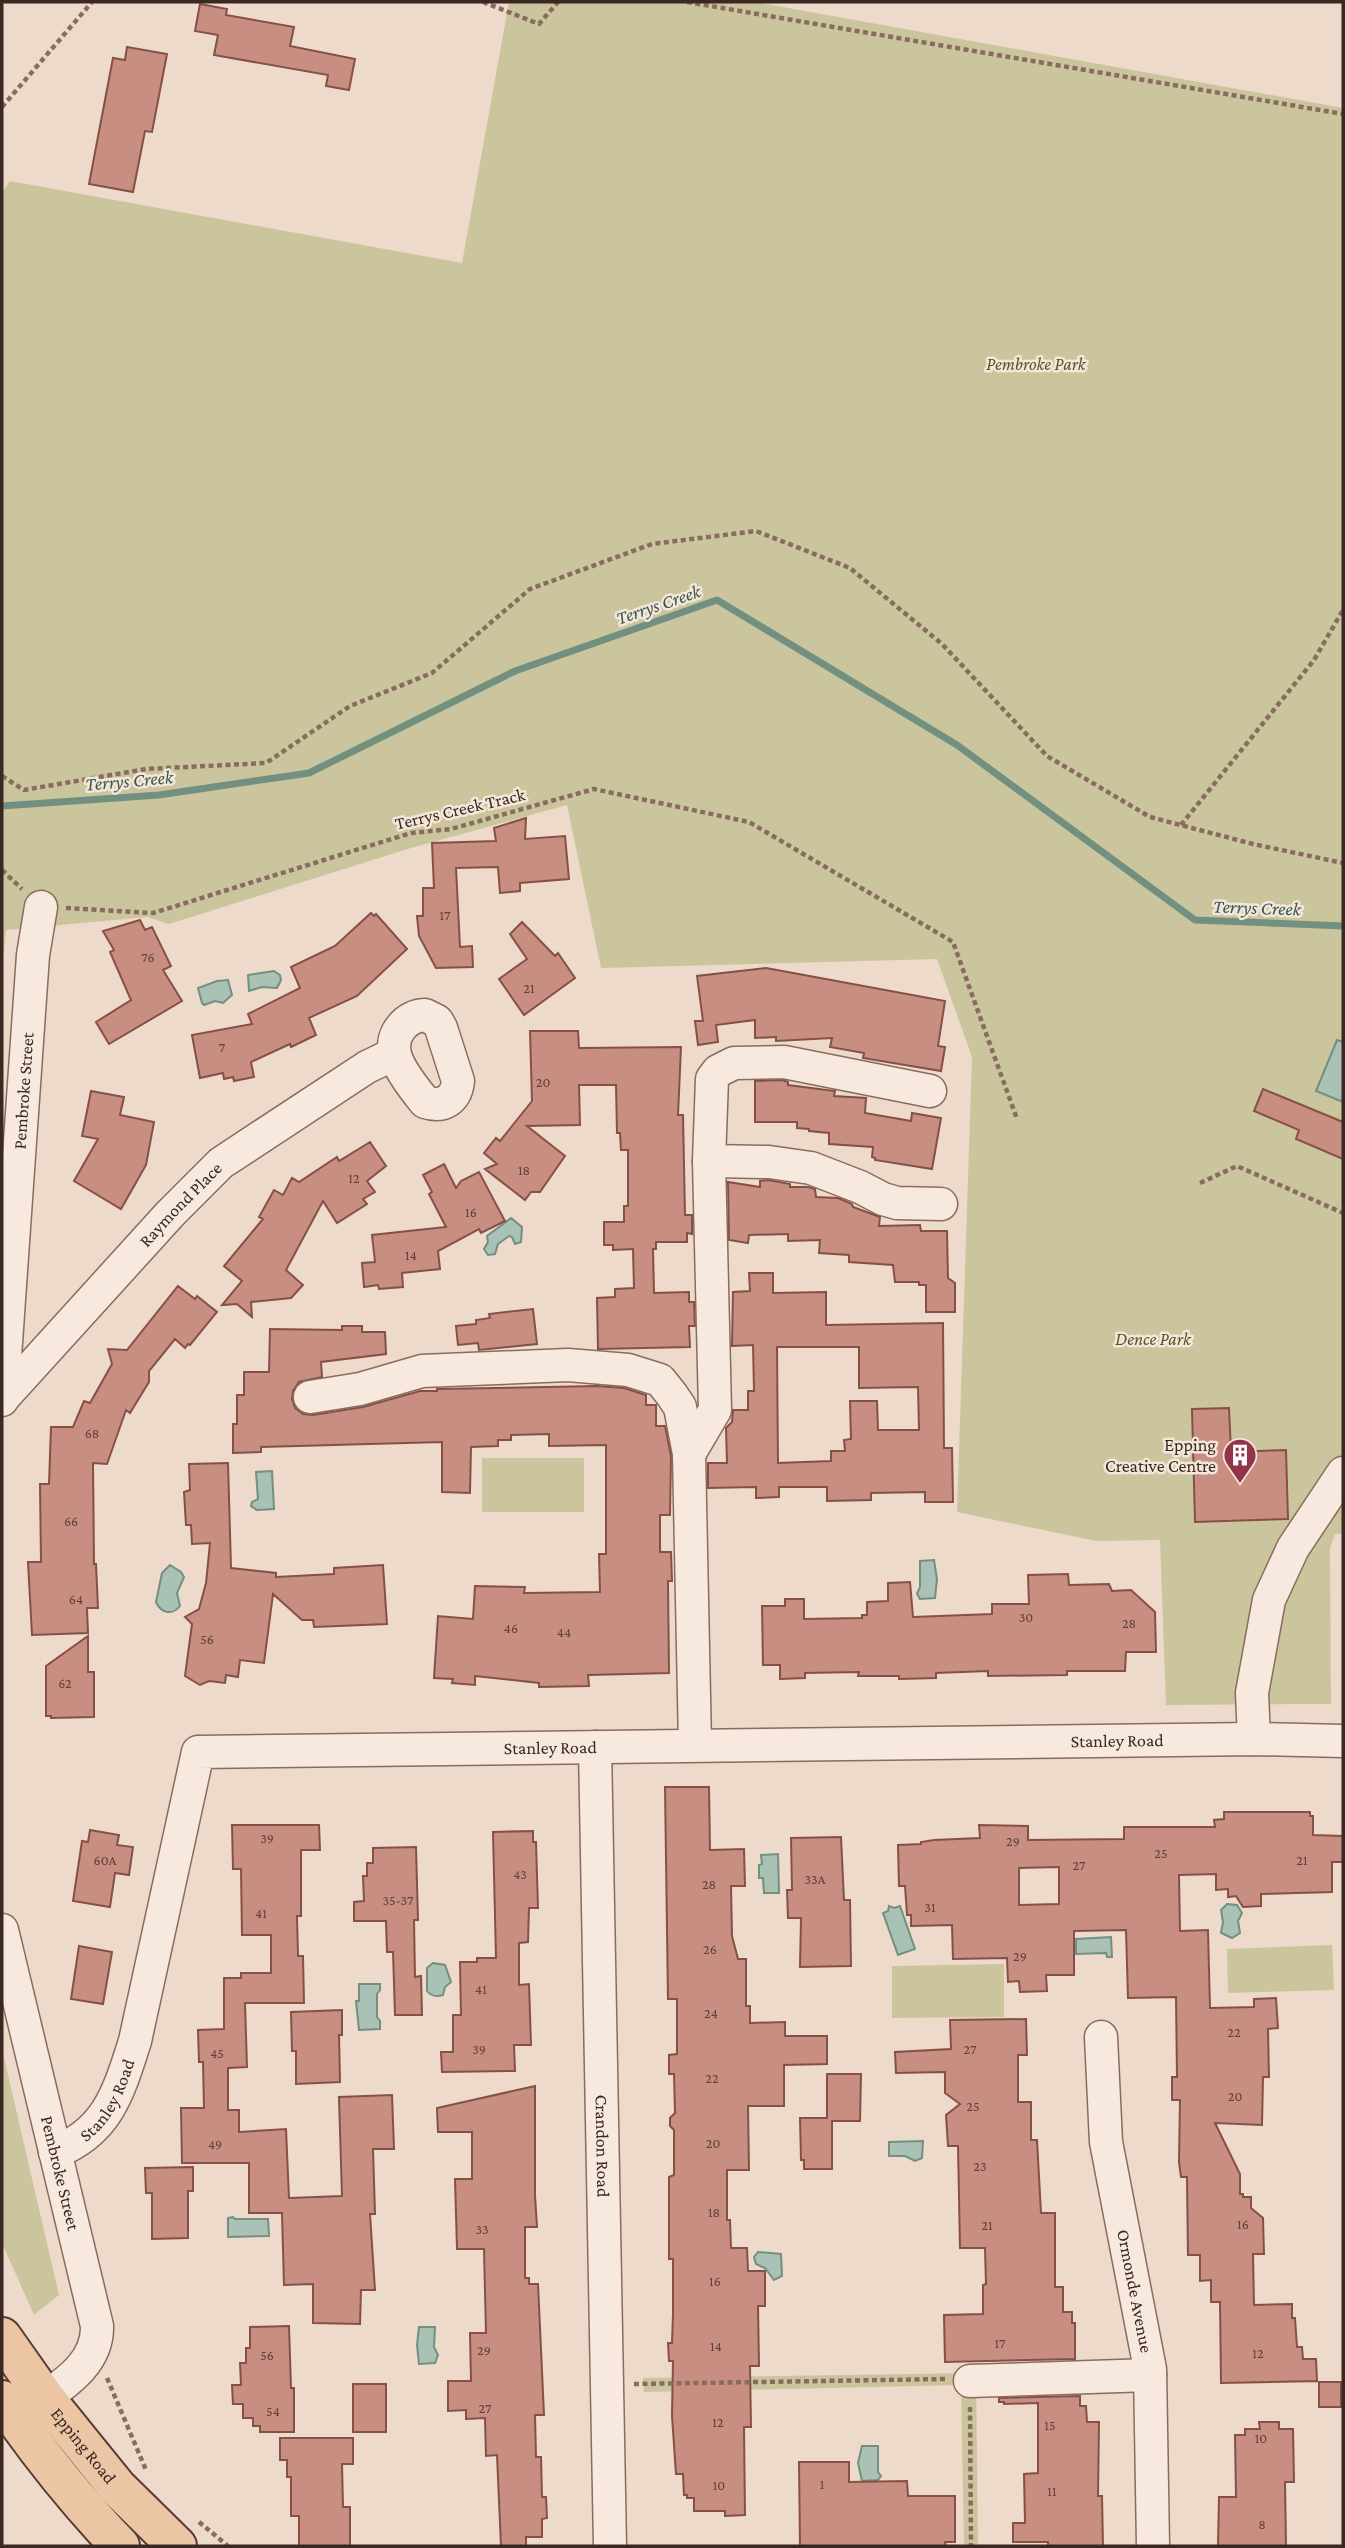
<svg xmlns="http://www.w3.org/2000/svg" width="1345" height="2548" font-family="'Crimson Pro',serif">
	<rect width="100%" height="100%" fill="#eddaca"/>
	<!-- green -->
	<path fill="#cbc59e" d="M509,2H755L1343,108V1534H1335L1330,1548L1331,1704L1166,1705L1160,1540L1096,1541L957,1512L972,1057L937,959L601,968L567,805L411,848L169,924L147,917L6,930L2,972V192L10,181L462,263Z
		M482,1458H584V1512H482Z
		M1332,1945L1334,1990L1228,1993L1227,1949Z
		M1004,1964V2017L892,2018V1966Z
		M2,2049L59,2295L34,2315L2,2243Z
		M976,2373L978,2546H964L961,2385L644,2392L643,2378Z"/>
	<!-- water -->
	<path fill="#aac1b5" stroke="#719080" stroke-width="2" d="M274,971L280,975L281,980L277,988L262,987L249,991L248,975Z
		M228,980L232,995L223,1003L215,1001L204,1005L202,1003L198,988L217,981Z
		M1337,1040L1343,1042V1102L1316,1091Z
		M511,1218L522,1227L521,1242L515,1244L512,1237L509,1236L498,1244L495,1254L488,1255L484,1249L488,1242L487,1236Z
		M272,1471L274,1509L257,1510L251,1506L252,1502L258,1499L256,1472Z
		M934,1560L937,1579L935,1598L920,1599L917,1594L920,1587V1561Z
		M170,1565L181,1572L184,1577L177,1593L180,1606C172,1616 161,1613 156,1602L162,1573Z
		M778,1854L779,1893H764L763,1878H759V1865L762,1864L761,1855Z
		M1227,1904L1237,1905L1242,1913L1238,1921L1240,1933L1232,1938L1221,1933L1223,1922L1221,1910Z
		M889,1906L894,1908L900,1906L915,1949L898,1955L883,1913L888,1911Z
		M1111,1937L1112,1957H1107L1106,1953L1076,1954V1939Z
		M433,1963L445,1965L451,1982L445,1987L443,1995C437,1997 431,1996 427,1991V1968Z
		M359,1984H380V1990L377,1994V2017L380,2021V2029L359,2030L356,2001H359Z
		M923,2141L922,2158L915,2161L905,2156H889V2142Z
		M233,2217L235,2219H268L269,2236L228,2237V2218Z
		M758,2252L781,2254L782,2276L774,2280L765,2268L756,2264L754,2257Z
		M419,2327H435L434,2347L438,2355L435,2363L419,2364L417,2345Z
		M862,2446H878V2472L881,2476L878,2480L862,2481L858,2463Z"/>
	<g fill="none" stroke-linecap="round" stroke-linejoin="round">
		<!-- stream -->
		<path stroke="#719080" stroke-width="7" d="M2,806L159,795L309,773L515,671L717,600L957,745L1195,920L1343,926"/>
	</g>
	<!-- building -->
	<path fill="#c88e82" stroke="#865046" stroke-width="2" fill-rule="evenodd" d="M200,4L227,9L226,15L294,27L290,46L355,59L349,90L326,86L328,75L214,55L218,35L195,31Z
		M127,47L167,54L152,132L145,131L133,192L89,184L113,58L125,60Z
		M526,818L525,839L565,836L569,879L520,883V891L500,893L498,867L456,868L460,947L472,946L473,967L436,968L419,936L417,916H423V888H434L432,843L496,841L494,828Z
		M371,913L374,916L376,914L407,949L357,996L309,1018L316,1035L291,1047L290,1044L251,1062L254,1077L234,1081L233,1077L224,1079L223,1073L200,1078L192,1035L252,1024L248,1014L300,988L291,967L335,946Z
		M140,920L145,930L152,927L171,966L163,970L182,1001L109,1044L96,1022L131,1000L110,952L114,950L103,931Z
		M522,922L555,956L558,953L575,978L524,1015L499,979L527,959L510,934Z
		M766,968L945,1001L938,1046L945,1047L941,1071L863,1058L864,1053L830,1047L832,1038L776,1041V1037L755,1038V1020L716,1025L718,1042L698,1045L695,1021H703L697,976Z
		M530,1031H578L579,1048L681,1047L678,1115H683L685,1215H692V1234L687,1233V1242H656V1249H653L654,1293L689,1292V1302H694L695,1326H689L690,1347L598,1349L597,1298L615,1297V1289L634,1288L633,1249L613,1250V1245H604V1222H624V1206H628V1150H621L620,1133H617L616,1085H579L580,1125L527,1126L565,1156L540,1192H531L525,1200L485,1169L497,1164L484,1153L496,1138L500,1141L532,1101Z
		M782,1080L788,1082V1085L835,1091L834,1096L866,1098L865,1113L911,1121L912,1113L941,1118L932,1169L875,1160V1158L872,1157L873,1147L829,1144V1133L809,1131V1129L797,1128V1122H755V1081Z
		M1263,1089L1343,1122V1159L1296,1139L1299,1130L1254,1111Z
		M91,1091L124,1097L120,1115L154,1122L146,1165L121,1209L74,1181L98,1139L82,1136Z
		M370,1142L386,1166L367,1181L375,1192L363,1199L367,1204L337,1223L323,1201L286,1270L303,1285L291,1298L251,1302L252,1317L237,1304L222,1305L242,1281L224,1266L263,1219L259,1217L274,1190L283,1195L292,1178L299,1182L337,1157L339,1161Z
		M444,1164L456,1188L461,1181L479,1172L505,1221L481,1233L479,1229L438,1251L440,1269L402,1273L403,1287L379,1289L378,1285L364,1287L362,1263L375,1262L372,1235L446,1227L429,1194L432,1192L423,1175Z
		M768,1180L790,1184V1187H808L815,1189L816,1197L838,1198L852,1204L853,1207L880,1217L879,1226L920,1225L921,1231H947L948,1278L955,1283V1312H926V1285H919V1282H895L893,1265L849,1262V1255L819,1253L820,1240L788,1241V1234L749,1235L748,1243L729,1240L728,1182L760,1187V1181Z
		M749,1273H773V1293L826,1292V1325L943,1323L944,1448H952L953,1502H925V1492L871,1493V1500L827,1501V1487H779V1497L756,1498V1487L708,1488V1463H727L726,1428L732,1422L733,1410H748V1391H754L753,1345L732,1346L733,1292L750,1291ZM777,1347H859V1388L918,1387L919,1430H878L877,1401H850L851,1439L844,1440L845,1451H831V1461L778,1463Z
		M178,1286L195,1299L197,1296L217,1312L190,1345L188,1344L185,1348L175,1339L149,1371V1382L130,1413L126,1410L107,1464L93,1463L94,1564H96L98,1608H87L88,1633L32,1635L28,1562H41L40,1484H49L51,1427H73L84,1401L90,1403L112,1364L108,1349L127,1350Z
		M533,1309L537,1344L479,1350L478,1343L458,1345L456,1326L476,1324V1320L490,1318L489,1314Z
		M342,1326H362V1332H385L386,1354L321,1362L322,1377L299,1382L293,1391L292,1399L295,1408L303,1414L313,1415L363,1407L420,1391H437V1389L597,1386L624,1388L646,1395V1405H656V1426H665L671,1456L670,1515H660V1552H671L672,1581H668L669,1673L588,1675L589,1686L539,1687V1683L475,1676V1685L452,1683L453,1679L434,1678L438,1616L473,1619L475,1586L525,1587L524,1593L600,1592L599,1554H606V1445L549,1446V1434L511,1435V1440H498V1446L471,1447L470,1493L442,1492V1442L261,1447V1452L233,1453V1424H237V1395H244V1372H269L270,1329L342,1330Z
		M1229,1408L1231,1452L1286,1450L1288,1519L1195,1522L1192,1409Z
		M228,1463L231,1568L276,1573V1577L334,1574V1568L383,1565L387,1624L314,1627L313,1620H302L273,1594L264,1663L240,1660L238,1677L226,1675L225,1683L209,1681L200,1685L185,1676L192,1624L185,1617L199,1609L206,1583L210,1543L192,1544L191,1525H186L184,1492L190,1490L189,1464Z
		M1068,1574L1069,1585L1109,1584L1112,1591L1131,1590L1155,1612L1156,1652H1126L1125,1671H1067V1675L988,1676V1671L936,1673V1678L899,1679V1676H858L859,1672L805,1673V1678L780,1679V1665H763L762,1606H785V1599H804V1619L862,1618V1615H867V1602L888,1601V1583L910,1582L913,1617L992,1614V1604H1029L1028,1575Z
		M88,1636V1672H94V1717L51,1718V1716H46V1666Z
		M665,1787H709L710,1850L744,1849L745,1886H731L732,1936L738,1959H746V2006H750V2023L785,2022V2036H827V2064L784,2065V2106H748L749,2170H727V2220H730L731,2248H747L748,2271H765V2306H758L759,2366H750L751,2427H744L745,2515L725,2516V2511H694V2498H687V2495H684L683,2474H676L672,2416L673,2361H669L668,2343H672L673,2314V2259H669V2177L674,2175V2130L670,2126V2118L675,2113L674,2074H669V2055L677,2054V1999H668Z
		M1224,1812H1310V1816H1313V1835L1343,1836V1862H1332V1892L1261,1894V1906L1243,1907L1236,1896L1228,1897V1889L1216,1890V1874L1179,1875L1180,1931L1208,1930L1210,2008L1254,2007V1999L1276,1998L1278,2028L1268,2029L1269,2077H1263L1262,2125L1215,2123L1240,2174V2194H1243V2197H1251V2208L1263,2218L1264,2254H1253L1254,2305L1292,2304V2318H1295L1297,2347H1302L1303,2359H1316L1317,2381L1221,2383L1220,2302H1211V2280L1200,2281V2255H1188L1187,2177H1181L1179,2162L1180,2100H1172V2077H1177L1176,1997L1128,1998L1126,1930L1074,1931V1975H1046L1047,1991L1020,1992L1019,1981L1008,1982L1007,1958L953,1959L952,1925L911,1926V1915H907L905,1886H899L898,1845L921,1844V1842L934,1840L980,1838L979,1825L1028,1826V1840L1124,1839V1827H1215L1214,1820L1224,1819ZM1059,1867V1904L1019,1905V1868Z
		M232,1825H319L320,1850H301V1916H297L298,1956H303L304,2003H245L247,2067L228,2068V2110H239V2132L286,2129L289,2198L342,2196L339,2097L392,2095L394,2149H373L375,2214H370L375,2290H361L360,2324L313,2323V2284L284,2285L282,2213H249V2163H182L181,2108H204L203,2062H199L198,2030L224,2029V1978H241V1973H271V1935H242L241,1869H233Z
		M90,1830L119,1835L117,1845L133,1847L129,1875L115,1873L110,1907L73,1901L82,1841L88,1842Z
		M533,1831V1842H536L538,1908H529L528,1942L519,1943V1985L529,1984L531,2045H514L515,2071L442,2072L441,2052H453V2015H461L460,1962H477V1958H496L493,1832Z
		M841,1837L844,1900H850L851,1966L800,1967L801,1918H788L787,1890H792L791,1838Z
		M416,1847L418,1920H414L415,1977L421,1976L422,2015H395L393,1952H387L386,1921H354V1902L364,1901L363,1876H367V1863H373V1848Z
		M79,1946L112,1952L103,2004L71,1999Z
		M342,2010V2035H339L340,2082L296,2084V2051H292L291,2012Z
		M1026,2019L1027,2055H1018V2102H1031V2140H1037L1041,2213H1055V2287H1063V2312H1072V2323H1075V2359L945,2362L944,2315L983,2314V2285L986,2284L985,2248H960L958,2146H948L946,2115L960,2104L945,2093V2072L896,2073L895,2052L951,2049L950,2020Z
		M827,2074H861L860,2121H832V2169H804V2160H801L800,2118H827Z
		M535,2086V2195L537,2227H525V2278H529V2284H538L544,2415H535L536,2457H541L542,2497H546L547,2518L542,2519V2537H526V2546H501L497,2455L486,2456L485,2418L466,2419V2410L448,2411V2381H471L470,2333H486L484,2249H457L455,2179H472V2132H438L437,2108Z
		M193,2167V2191H188V2238L152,2239V2193H146L145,2168Z
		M289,2326L291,2388H294V2432H260V2426H253V2418H243V2404H233L232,2385H241L240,2363H246V2348H250V2327Z
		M1319,2382H1341V2407H1319Z
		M353,2384H386V2432H353Z
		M1080,2396V2406H1086L1087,2422H1099L1098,2496H1102L1103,2546H1048V2542H1013V2523H1025L1024,2474L1038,2473V2403L1004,2404V2402H999V2398Z
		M1259,2422H1279V2429H1293L1294,2482H1285L1286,2546H1218L1219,2497H1236L1235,2435H1245V2429H1260Z
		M280,2438H353V2464H342L343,2507H350V2546H299V2516H291V2477H287V2460H280Z
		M799,2462H849V2482L907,2481L908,2496H955V2542H945L946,2546H800Z"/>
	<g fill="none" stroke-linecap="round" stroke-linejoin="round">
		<defs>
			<g id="minor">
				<path d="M425,1015L437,1021L441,1028L458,1081C456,1100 443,1108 425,1102C416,1091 398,1068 395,1054C390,1034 406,1016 425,1015Z"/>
				<path d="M709,1161L769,1162L811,1168L860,1187L883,1199L897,1203L941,1204"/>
				<path d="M310,1397L360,1389L422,1371L568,1365L628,1370L660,1380L672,1395L680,1407L689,1454L695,1745"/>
				<path id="s1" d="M2,1399L170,1214L221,1163L367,1067L394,1054"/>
				<path id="s2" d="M2,1400L33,955L41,907"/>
				<path d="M689,1454L715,1410L709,1161L712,1079L718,1071L734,1063L784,1062L930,1091"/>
				<path d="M1254,1739L1252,1693L1269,1600L1293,1548L1343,1473"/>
				<path id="s3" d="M595,1747L610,2546"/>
				<path id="s4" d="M2,1930L97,2326C98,2360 70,2380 45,2398"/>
				<path id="s5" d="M1101,2037L1106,2142L1150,2369L1153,2546"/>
				<path id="s6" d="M55,2152C108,2132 119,2091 135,2041L198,1752L1254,1739L1343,1741"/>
				<path d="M970,2381L1150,2375"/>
			</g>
			<g id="major">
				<path id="s7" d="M2,2337L45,2398L117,2487L177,2546"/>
				<path d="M2,2400C38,2452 76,2500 120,2546"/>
			</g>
		</defs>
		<!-- minor casing -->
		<use href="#minor" stroke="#896b5f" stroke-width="35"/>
		<!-- major casing -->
		<use href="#major" stroke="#573b33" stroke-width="42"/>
		<!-- path -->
		<path stroke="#896b5f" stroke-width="4.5" stroke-dasharray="5 3.5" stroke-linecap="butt" d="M483,2L539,24L558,2
			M687,2L1343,114
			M2,107L92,2
			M2,776L24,790L146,769L266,763L350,706L432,673L530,589L652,544L756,531L850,568L942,644L1047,756L1150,817L1253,844L1343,863
			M1181,825L1314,660L1343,610
			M2,870L22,889
			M66,908L153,913L411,833L451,829L594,789L749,822L953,942L1017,1119
			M1200,1183L1237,1166L1343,1213
			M107,2378L146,2470
			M634,2384L946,2379
			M970,2407L971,2546
			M199,2522L228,2546"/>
		<!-- minor -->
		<use href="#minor" stroke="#f7e9dd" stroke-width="32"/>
		<!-- major -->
		<use href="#major" stroke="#ecc5a5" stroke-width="38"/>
	</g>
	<!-- icons -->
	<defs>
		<symbol id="building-pin" viewBox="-11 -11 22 30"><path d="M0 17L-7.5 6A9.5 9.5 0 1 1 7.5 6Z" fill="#94334c" stroke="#f4e6d9"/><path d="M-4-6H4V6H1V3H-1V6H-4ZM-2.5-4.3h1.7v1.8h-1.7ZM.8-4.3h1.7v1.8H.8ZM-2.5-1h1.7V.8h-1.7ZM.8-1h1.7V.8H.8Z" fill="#fff"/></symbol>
	</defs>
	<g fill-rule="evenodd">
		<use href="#building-pin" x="1221" y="1436" width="38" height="52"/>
	</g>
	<g text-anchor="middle" stroke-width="5" stroke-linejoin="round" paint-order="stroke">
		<!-- number labels -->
		<g font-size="14" fill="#5e423a">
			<text x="445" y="920">17</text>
			<text x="148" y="962">76</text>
			<text x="529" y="993">21</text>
			<text x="222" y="1052">7</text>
			<text x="543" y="1087">20</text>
			<text x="524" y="1175">18</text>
			<text x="354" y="1183">12</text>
			<text x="471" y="1217">16</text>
			<text x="411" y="1260">14</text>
			<text x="92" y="1438">68</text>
			<text x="71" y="1526">66</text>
			<text x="76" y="1604">64</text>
			<text x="1026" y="1622">30</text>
			<text x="1129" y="1628">28</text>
			<text x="511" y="1633">46</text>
			<text x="564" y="1637">44</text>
			<text x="207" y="1644">56</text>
			<text x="65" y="1688">62</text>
			<text x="267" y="1843">39</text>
			<text x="1013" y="1846">29</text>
			<text x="1161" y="1858">25</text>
			<text x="105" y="1865">60A</text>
			<text x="1302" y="1865">21</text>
			<text x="1079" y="1870">27</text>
			<text x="520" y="1879">43</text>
			<text x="815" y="1884">33A</text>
			<text x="709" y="1889">28</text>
			<text x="398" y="1905">35-37</text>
			<text x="930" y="1912">31</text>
			<text x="261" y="1918">41</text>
			<text x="710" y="1954">26</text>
			<text x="1020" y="1961">29</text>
			<text x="481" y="1994">41</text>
			<text x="711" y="2018">24</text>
			<text x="1234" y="2037">22</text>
			<text x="479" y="2054">39</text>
			<text x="970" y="2054">27</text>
			<text x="217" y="2058">45</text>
			<text x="712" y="2083">22</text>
			<text x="1235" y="2101">20</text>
			<text x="973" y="2111">25</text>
			<text x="713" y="2148">20</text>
			<text x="215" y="2149">49</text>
			<text x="980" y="2171">23</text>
			<text x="714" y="2217">18</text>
			<text x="1243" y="2229">16</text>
			<text x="987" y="2230">21</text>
			<text x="482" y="2234">33</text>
			<text x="715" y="2286">16</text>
			<text x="1000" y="2348">17</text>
			<text x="716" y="2351">14</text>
			<text x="484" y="2355">29</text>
			<text x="1258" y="2358">12</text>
			<text x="267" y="2360">56</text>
			<text x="485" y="2413">27</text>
			<text x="273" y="2416">54</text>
			<text x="718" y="2427">12</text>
			<text x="1050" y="2430">15</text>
			<text x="1261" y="2443">10</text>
			<text x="822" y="2489">1</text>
			<text x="719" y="2490">10</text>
			<text x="1052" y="2496">11</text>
			<text x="1262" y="2529">8</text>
		</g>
		<!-- park labels -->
		<g font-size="18" font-style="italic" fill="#55552a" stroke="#f4e6d9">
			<text x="1036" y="370">Pembroke Park</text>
			<text x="1153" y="1345">Dence Park</text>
		</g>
		<!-- street labels -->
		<g font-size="18" fill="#3a2822" stroke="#f4e6d9">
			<text transform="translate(460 809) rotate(-13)" y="6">Terrys Creek Track</text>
			<text dy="6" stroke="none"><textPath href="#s2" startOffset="310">Pembroke Street</textPath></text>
			<text dy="6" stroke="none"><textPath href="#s1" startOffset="264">Raymond Place</textPath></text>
			<text dy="6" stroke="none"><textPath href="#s6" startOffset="1358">Stanley Road</textPath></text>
			<text dy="6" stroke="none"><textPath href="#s6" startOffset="791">Stanley Road</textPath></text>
			<text dy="6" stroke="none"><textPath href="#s6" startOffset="77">Stanley Road</textPath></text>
			<text dy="6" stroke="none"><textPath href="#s3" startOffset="399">Crandon Road</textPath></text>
			<text dy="6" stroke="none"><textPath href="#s4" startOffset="250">Pembroke Street</textPath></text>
			<text dy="6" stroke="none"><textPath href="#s5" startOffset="257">Ormonde Avenue</textPath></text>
			<text dy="6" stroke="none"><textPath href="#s7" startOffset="136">Epping Road</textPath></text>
		</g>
		<!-- poi labels -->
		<g font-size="18" fill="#3a2822" stroke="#f4e6d9" text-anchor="end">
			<text x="1216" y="1451">Epping<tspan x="1216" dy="21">Creative Centre</tspan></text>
		</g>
		<!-- water labels -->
		<g font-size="19" font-style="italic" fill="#32594d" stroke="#f4e6d9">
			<text transform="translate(658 604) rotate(-19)" y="7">Terrys Creek</text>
			<text transform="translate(129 780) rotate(-5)" y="7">Terrys Creek</text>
			<text transform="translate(1257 907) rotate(2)" y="7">Terrys Creek</text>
		</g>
	</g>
	<!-- border -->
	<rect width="1345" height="2548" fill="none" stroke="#3a2822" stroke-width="7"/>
</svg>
